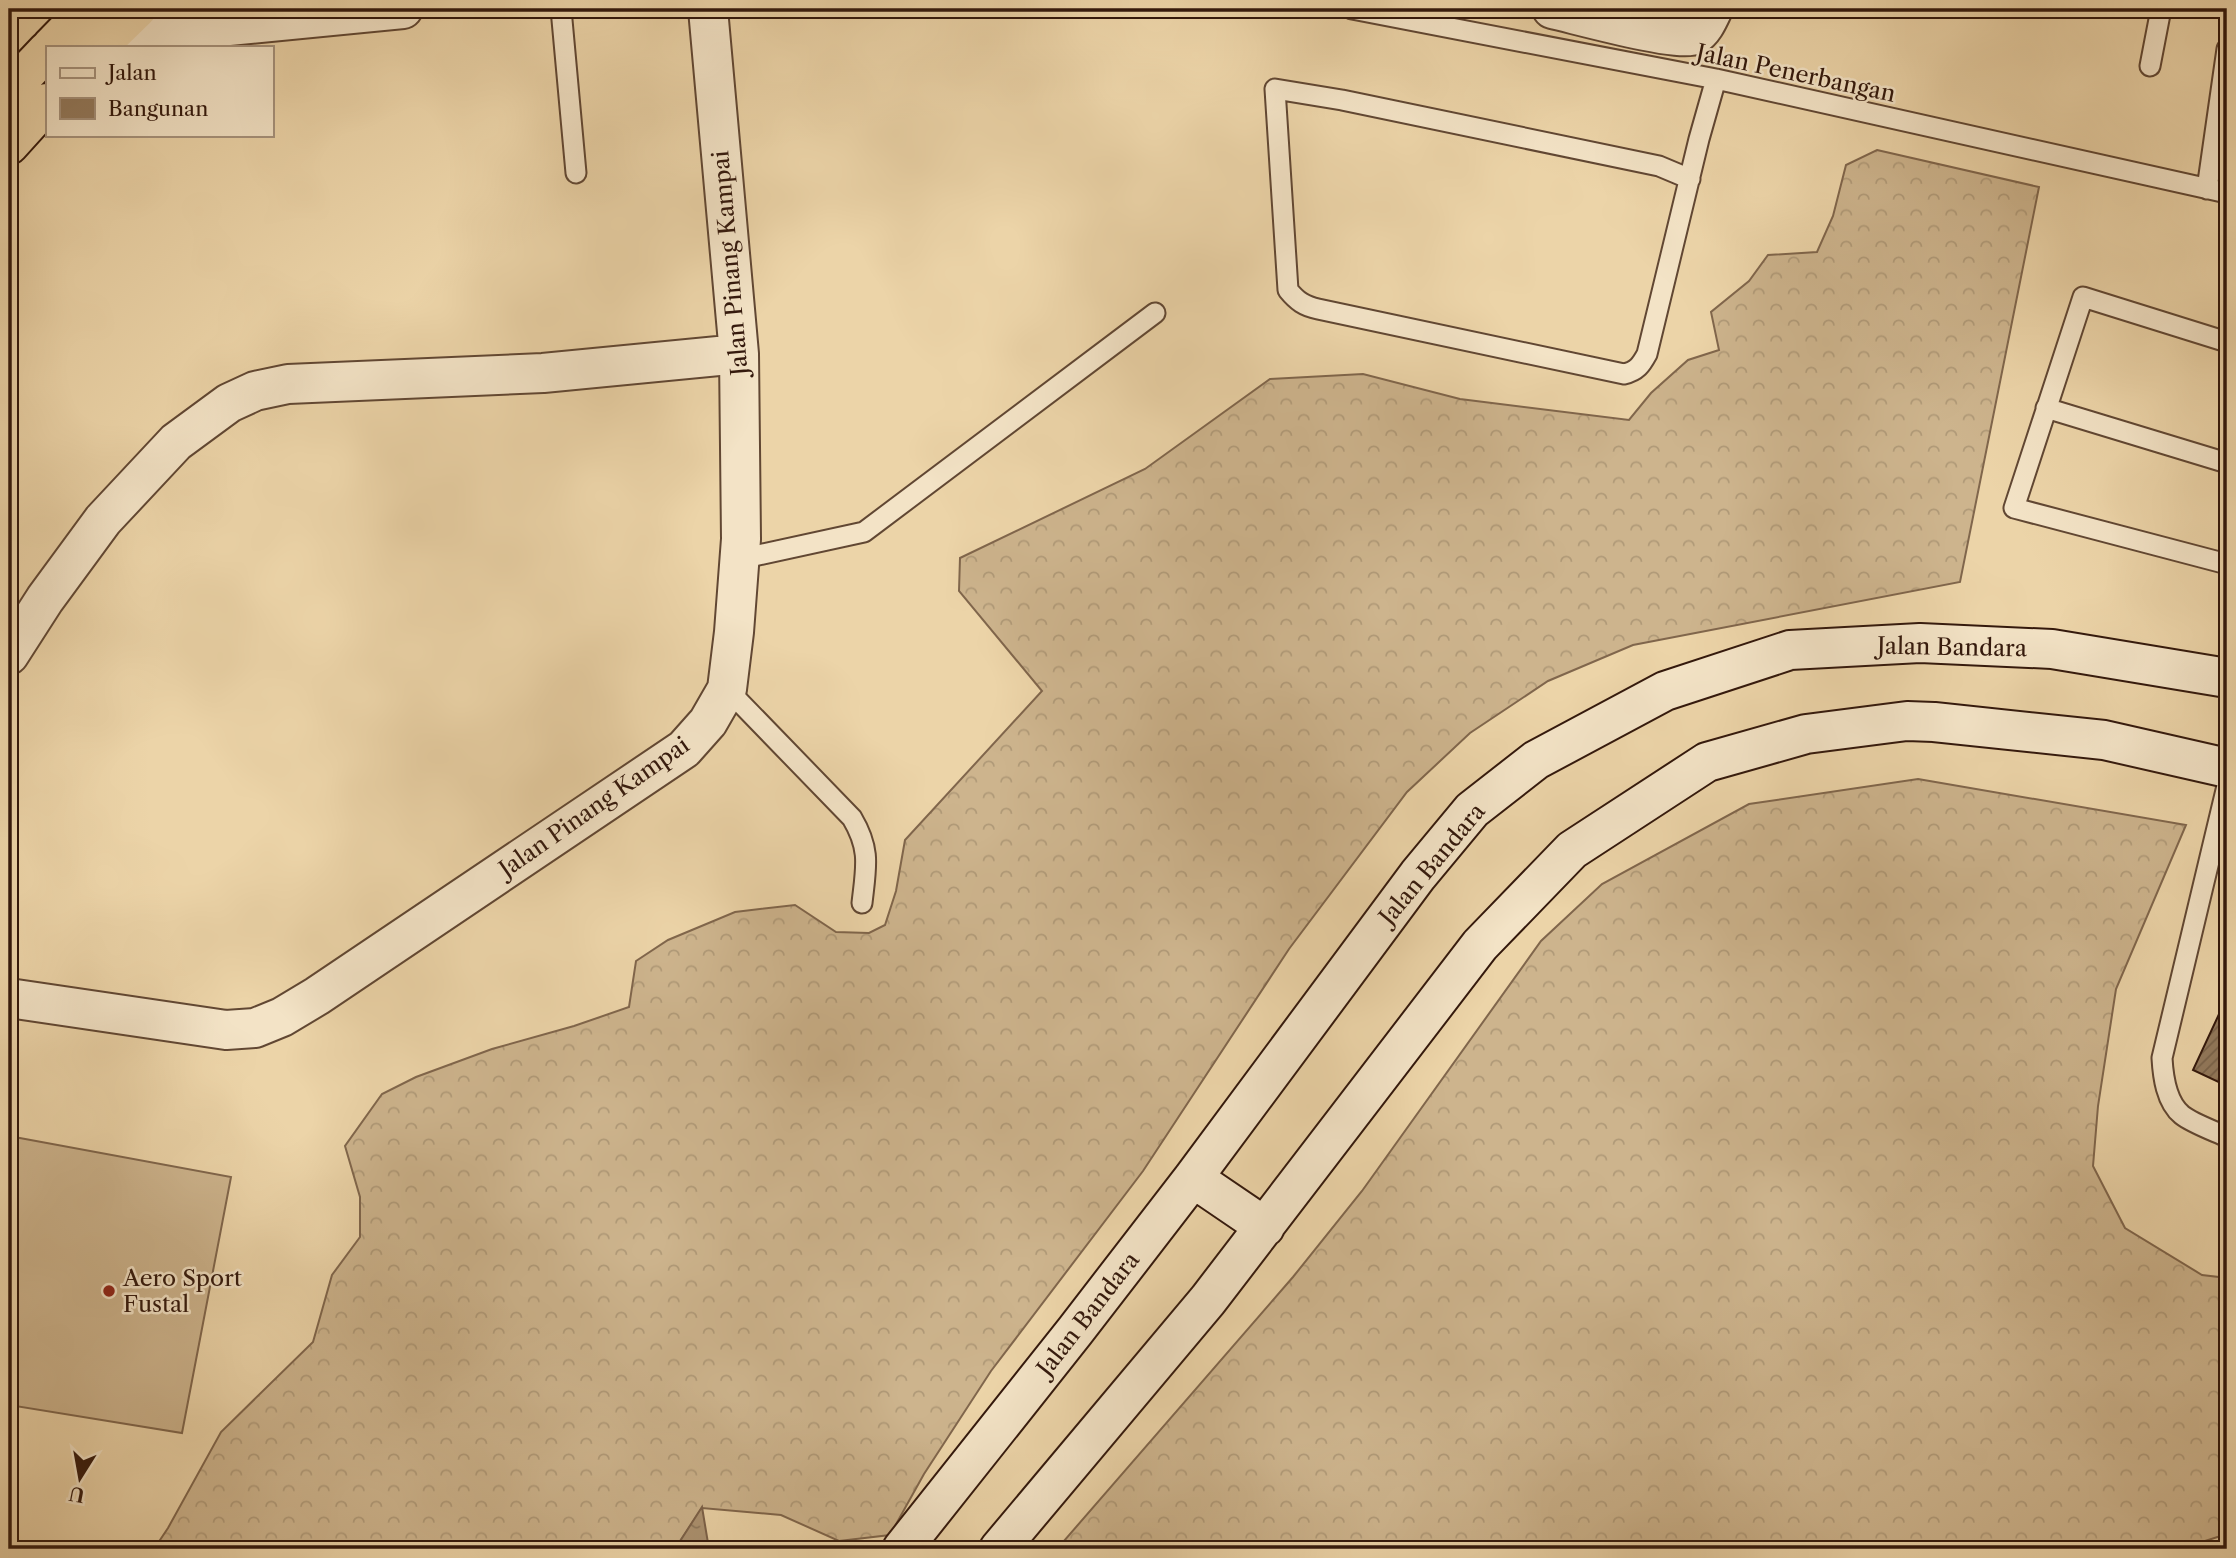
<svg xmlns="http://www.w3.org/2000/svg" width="2236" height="1558" font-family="'Libre Caslon Text',serif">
	<defs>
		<pattern id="forest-crowns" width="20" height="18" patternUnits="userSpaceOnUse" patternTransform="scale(1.75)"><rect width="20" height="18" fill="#cdb48d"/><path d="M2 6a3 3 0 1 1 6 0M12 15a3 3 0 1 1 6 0" fill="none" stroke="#b09a78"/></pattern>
		<pattern id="water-ripples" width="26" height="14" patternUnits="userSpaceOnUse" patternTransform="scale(1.75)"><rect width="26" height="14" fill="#ad9473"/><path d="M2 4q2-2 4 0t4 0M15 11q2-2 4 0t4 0" fill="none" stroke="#8d785d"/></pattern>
		<pattern id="building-hatch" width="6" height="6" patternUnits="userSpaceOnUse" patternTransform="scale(1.75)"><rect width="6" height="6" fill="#937a5d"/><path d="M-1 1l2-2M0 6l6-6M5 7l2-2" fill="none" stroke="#79634b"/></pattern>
	</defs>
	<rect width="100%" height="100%" fill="#ecd4a8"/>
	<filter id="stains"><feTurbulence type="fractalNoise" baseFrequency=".00286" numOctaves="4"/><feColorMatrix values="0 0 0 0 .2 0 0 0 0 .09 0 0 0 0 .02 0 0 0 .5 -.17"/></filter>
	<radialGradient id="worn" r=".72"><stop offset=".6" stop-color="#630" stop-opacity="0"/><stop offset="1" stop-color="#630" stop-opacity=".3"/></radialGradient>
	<!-- grass -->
	<path fill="#cdb48d" stroke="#80664c" stroke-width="2" d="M9,1136L231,1177L182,1433L9,1405Z"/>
	<!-- forest -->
	<path fill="url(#forest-crowns)" stroke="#80664c" stroke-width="2" d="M1877,150L2039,187L1960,582L1633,645L1548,681L1470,733L1407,792L1289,949L1143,1171L991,1371L924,1474L890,1535L839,1541L781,1515L702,1508L675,1549H154L168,1528L221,1432L313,1342L332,1275L360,1237V1197L345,1146L382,1094L416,1077L492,1049L574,1026L629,1007L636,961L668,940L735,912L795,905L836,932L869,933L885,925L896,891L905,840L1042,691L959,591L960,558L1145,469L1270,379L1363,374L1460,399L1629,420L1651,393L1688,360L1719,350L1711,312L1749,281L1768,255L1817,252L1833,216L1846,165Z
		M1918,779L2186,825L2116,989L2098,1106L2093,1166L2125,1228L2202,1275L2227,1278V1534L2180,1549H1057L1293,1277L1362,1191L1541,941L1602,884L1749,804Z"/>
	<!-- water -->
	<path fill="url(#water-ripples)" stroke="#7c624a" stroke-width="2" d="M702,1507L709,1549H675Z"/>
	<!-- building -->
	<path fill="url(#building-hatch)" stroke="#33180c" stroke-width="2" d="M2227,997V1086L2193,1070Z"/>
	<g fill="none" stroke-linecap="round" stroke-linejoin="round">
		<defs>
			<path id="lane" d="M561,9L576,173
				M1352,9L1716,79L2227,193
				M2150,66L2161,9
				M1690,179L1659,166L1342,100L1275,89L1288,290C1297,301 1304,306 1318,309L1624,374C1637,371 1641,365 1647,354L1699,139L1716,79
				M2207,189L2227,49
				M2227,342L2083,297L2014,508L2227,564
				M2046,408L2227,463
				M740,559L864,532L1155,313
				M727,689L852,818C871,850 866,867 862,903
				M2227,786L2162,1058C2163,1076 2166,1102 2182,1115C2192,1123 2214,1131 2227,1137"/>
			<path id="street" d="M1552,9C1575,14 1678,43 1695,35C1704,30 1709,17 1713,9
				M90,24L106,38L403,9
				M9,655L45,599L103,520L176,442L229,403L255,391L288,384L543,373L739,354
				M9,998L226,1030L255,1028L282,1017L317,996L684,749L708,722L727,689L734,632L741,539L739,354L708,9"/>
			<path id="secondary" d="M1193,1178L1265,1227
				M902,1549L1075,1331L1193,1178L1418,875L1472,810L1536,760L1665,691L1790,650L1920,643L2052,649L2227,678
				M999,1549L1208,1300L1480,945L1572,850L1707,762L1806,734L1907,721L1934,722L2104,740L2227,768"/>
			<path id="highway" d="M51,47L88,9
				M98,47L137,9
				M9,91L47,51
				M9,145L47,103"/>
		</defs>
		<!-- lane casing -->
		<use href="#lane" stroke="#614733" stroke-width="23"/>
		<!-- street casing -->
		<use href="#street" stroke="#614733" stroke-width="42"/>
		<!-- secondary casing -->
		<use href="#secondary" stroke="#33180c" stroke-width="42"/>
		<!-- highway casing -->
		<use href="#highway" stroke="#33180c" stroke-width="42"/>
		<!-- lane -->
		<use href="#lane" stroke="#f3e3c6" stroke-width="19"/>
		<!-- street -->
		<use href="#street" stroke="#f3e3c6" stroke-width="38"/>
		<!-- secondary -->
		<use href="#secondary" stroke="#f3e3c6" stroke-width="38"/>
		<!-- highway -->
		<use href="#highway" stroke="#ecd4a8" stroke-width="38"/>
	</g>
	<!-- markers -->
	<circle fill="#8f2418" stroke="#f3e3c6" stroke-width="2.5" cx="109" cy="1291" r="7"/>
	<g text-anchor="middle" stroke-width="5" stroke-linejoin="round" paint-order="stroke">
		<!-- street labels -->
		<g font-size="23" fill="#33180c" stroke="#f3e3c6">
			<text transform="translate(1796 73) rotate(12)" y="8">Jalan Penerbangan</text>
			<text transform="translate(730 263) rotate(-95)" y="8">Jalan Pinang Kampai</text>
			<text transform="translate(1952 647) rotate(1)" y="8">Jalan Bandara</text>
			<text transform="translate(594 807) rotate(-35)" y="8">Jalan Pinang Kampai</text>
			<text transform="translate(1432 864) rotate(-50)" y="8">Jalan Bandara</text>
			<text transform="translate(1088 1314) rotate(-52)" y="8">Jalan Bandara</text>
		</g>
		<!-- poi labels -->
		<g font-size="23" fill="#33180c" stroke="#f3e3c6" text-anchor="start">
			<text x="123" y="1286">Aero Sport<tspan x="123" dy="26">Fustal</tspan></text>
		</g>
	</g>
	<!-- margin -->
	<rect width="2236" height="1558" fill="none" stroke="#ecd4a8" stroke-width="35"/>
	<rect x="10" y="10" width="2215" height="1537" fill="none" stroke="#33180c" stroke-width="3.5"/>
	<rect x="18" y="18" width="2201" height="1523" fill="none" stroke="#33180c" stroke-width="2"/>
	<!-- legend -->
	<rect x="46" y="46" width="228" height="91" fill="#f3e3c6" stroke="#a6927c" stroke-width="2"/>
	<rect x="60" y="68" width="35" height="10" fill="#f3e3c6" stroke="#a6927c" stroke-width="2"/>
	<text x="108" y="80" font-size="21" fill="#33180c">Jalan</text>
	<rect x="60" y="98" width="35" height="21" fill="#937a5d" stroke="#a6927c" stroke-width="2"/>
	<text x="108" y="116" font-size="21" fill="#33180c">Bangunan</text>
	<!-- north arrow -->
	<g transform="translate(80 1478) rotate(191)" stroke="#f3e3c6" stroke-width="5" paint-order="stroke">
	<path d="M0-5L12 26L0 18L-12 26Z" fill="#33180c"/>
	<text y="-10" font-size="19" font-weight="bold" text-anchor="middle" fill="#33180c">U</text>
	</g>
	<rect width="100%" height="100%" filter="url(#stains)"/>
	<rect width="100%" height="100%" fill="url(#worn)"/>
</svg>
